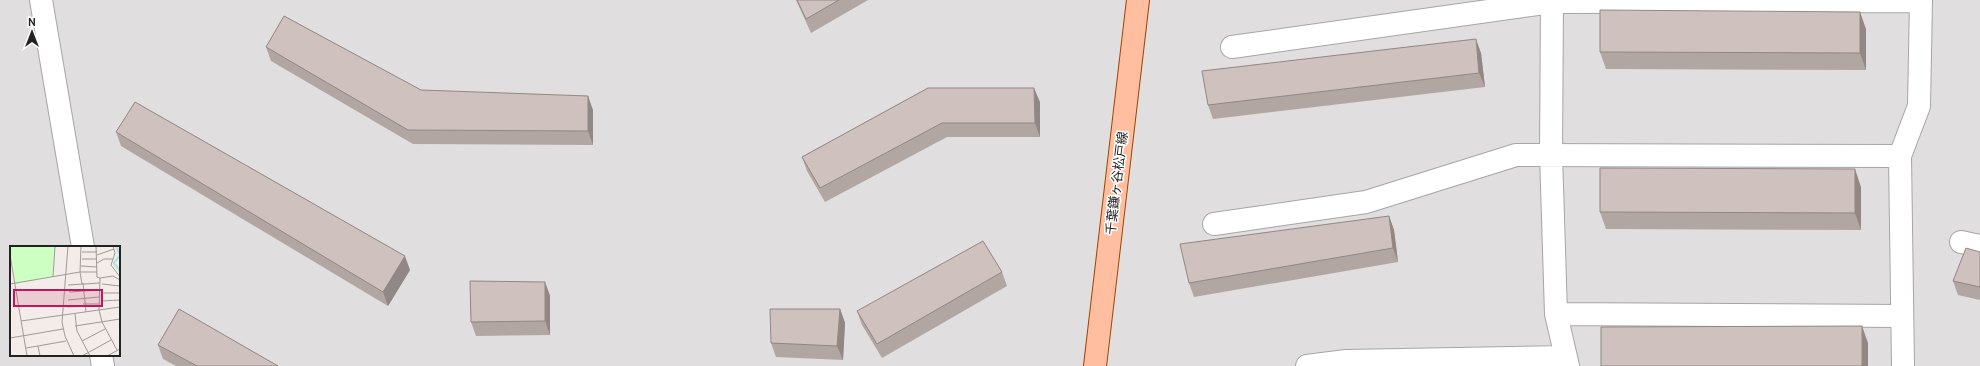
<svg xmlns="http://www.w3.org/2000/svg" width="1980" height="366" font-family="Cabin,'Noto Sans JP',sans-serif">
	<rect width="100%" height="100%" fill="#f3ece8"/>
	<!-- residential -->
	<path fill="#e0dedf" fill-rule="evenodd" d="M0,0H1980V366H0ZM11,247H119V355H11Z"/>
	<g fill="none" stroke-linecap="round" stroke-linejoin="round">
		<defs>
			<path id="minor" d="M41,0L83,247
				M1552,0L1551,154L1556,314L1568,366
				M1232,47L1552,2L1921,1
				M1214,224L1366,202L1516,155L1900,156
				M1961,242L1980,246
				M1556,314L1902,316
				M101,355L103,366
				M1307,366L1346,361L1565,357
				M1903,366L1900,156L1919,106L1921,0"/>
			<path id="major" d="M1095,366L1138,0"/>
		</defs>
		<!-- minor casing -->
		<use href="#minor" stroke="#a6a6a6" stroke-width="24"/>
		<!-- major casing -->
		<use href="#major" stroke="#9f4300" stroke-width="24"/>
		<!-- minor -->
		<use href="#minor" stroke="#fff" stroke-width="22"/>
		<!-- major -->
		<use href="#major" stroke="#ffbea0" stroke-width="22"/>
	</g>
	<!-- wall -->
	<path fill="#b2a6a3" d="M796,0H868L811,33Z
		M1866,29V70L1606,69L1600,52Z
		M266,47L421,90L593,110V145L413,144L271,61Z
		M1481,53L1485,87L1213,119L1208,105Z
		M928,88L1040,102V137H947L825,202L807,171L802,157Z
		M116,132L410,270L388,306L121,146Z
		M1861,187V230L1606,229L1600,212Z
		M1389,216L1394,230L1398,262L1194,297L1189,283Z
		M1980,252V300L1958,295L1953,281Z
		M1002,272L1007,286L882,358L862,325L857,311Z
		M545,282L550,296V335L476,336L471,322Z
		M840,309L845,323L843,360L776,357L771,343Z
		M158,345L278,366H176L163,359Z"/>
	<!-- shaded-wall -->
	<path fill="#918784" d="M1860,12L1866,29V70L1860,53Z
		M1476,39L1481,53L1485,87L1479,73Z
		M1034,88L1040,102V137L1035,123Z
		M588,96L593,110V145L588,131Z
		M1855,169L1861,187V230L1855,213Z
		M1389,216L1394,230L1398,262L1393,248Z
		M405,256L410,270L388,306L383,292Z
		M545,282L550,296V335L545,321Z
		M840,309L845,323L843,360L837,346Z
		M1862,326L1868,343V366H1862Z"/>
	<!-- building -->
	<path fill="#cfc1bd" stroke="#918784" d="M797,0H839L806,19Z
		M1600,10L1860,12V53L1600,52Z
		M284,16L421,90L588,96V131L408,130L266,47Z
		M1476,39L1479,73L1208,105L1202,71Z
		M928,88H1034L1035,123H942L820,188L802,157Z
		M135,102L405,256L383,292L116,132Z
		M1600,168L1855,169V213L1600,212Z
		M1389,216L1393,248L1189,283L1180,244Z
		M983,241L1002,272L877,344L857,311Z
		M1966,248L1980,252V287L1953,281Z
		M470,281L545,282V321L471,322Z
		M179,309L278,366H197L158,345Z
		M770,309H840L837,346L771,343Z
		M1862,326V366H1601V327Z"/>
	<g text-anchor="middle" stroke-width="3" stroke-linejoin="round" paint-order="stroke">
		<!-- street labels -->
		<g font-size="13" fill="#222" stroke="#fff">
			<text transform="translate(1116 183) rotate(-83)" y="5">千葉鎌ヶ谷松戸線</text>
		</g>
	</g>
	<!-- overview -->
	<g transform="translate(10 246)">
		<rect width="110" height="110" fill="#f3ece8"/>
		<path d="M45,0L43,31L5,38L0,1Z" fill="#cdffc3"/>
		<path fill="none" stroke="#a5e4e2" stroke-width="2" d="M106,0L110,9L104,17L110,25"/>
		<path fill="none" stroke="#9f9b99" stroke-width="1" d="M58,0L52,76L55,90L64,110M86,0L87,31L90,32L89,64M103,0L105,7L101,19L110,31M72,6H87M0,9L17,110M87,9L104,3M72,13H87M87,17L94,13H103M71,20L87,21M43,31L45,0M90,32L103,30L110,34M73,37L76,66M0,38L70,26L71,0M72,38L70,26H87M92,38L110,40M58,39L90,37M59,46L90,44M92,47H110M58,54L89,51M91,55L110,54M73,58H89M57,61L74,60M89,64L92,76L107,104M65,68L67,85L80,110M11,75L110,61M65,80L110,73M0,92L53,83M72,95L95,83M28,100L56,95M16,102L28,100L30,110M72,110L101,94M97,110L110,103"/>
		<path fill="#c2185b" fill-opacity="0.15" stroke="#c2185b" stroke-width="2" d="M4,44H92V60H4Z"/>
		<rect width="110" height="110" fill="none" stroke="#222" stroke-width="2"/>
	</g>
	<!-- north arrow -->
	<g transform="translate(32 32)" stroke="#ffffff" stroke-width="3" paint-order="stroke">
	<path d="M0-3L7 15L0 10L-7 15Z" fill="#222222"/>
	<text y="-6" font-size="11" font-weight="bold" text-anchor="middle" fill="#222222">N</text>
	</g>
</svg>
